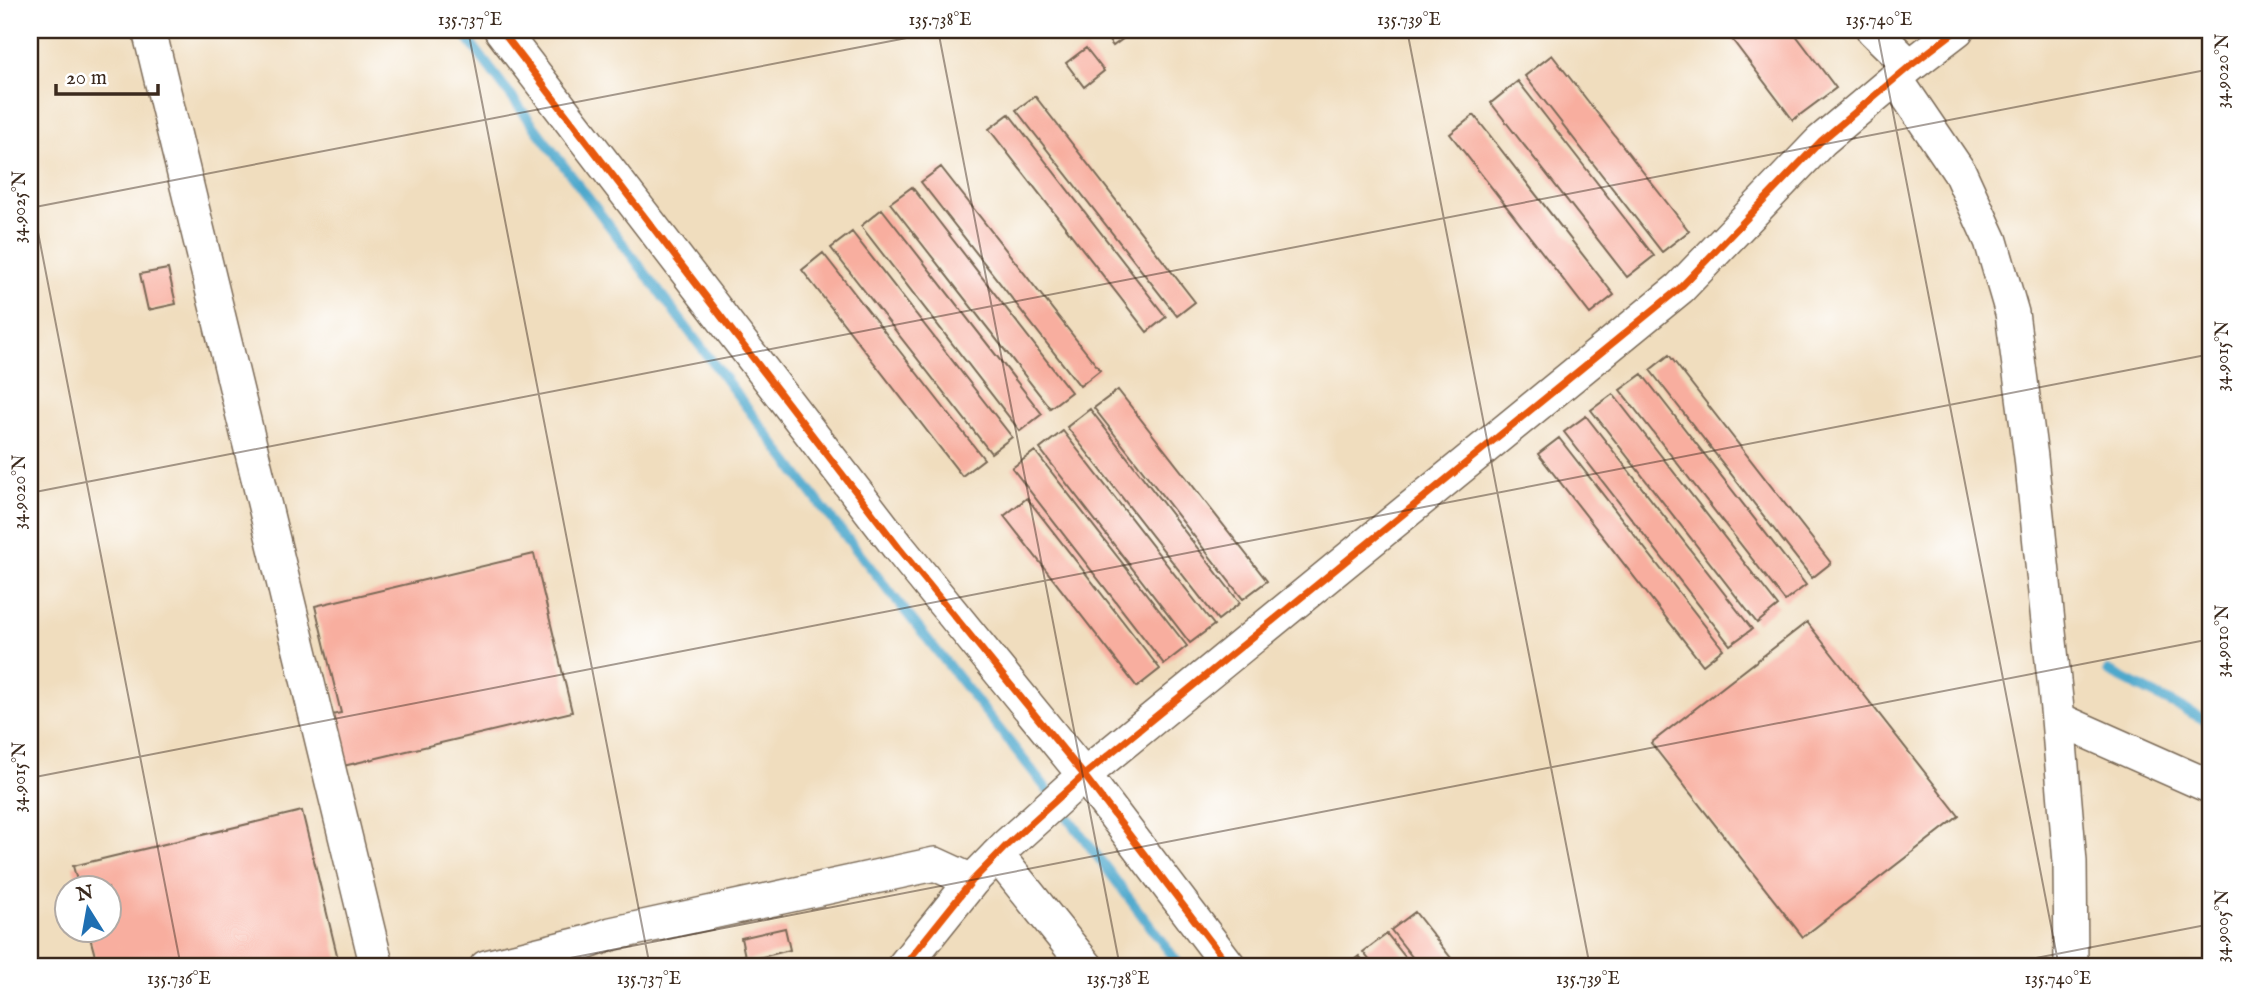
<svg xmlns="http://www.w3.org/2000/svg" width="2241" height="997" font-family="'IM FELL English',serif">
	<rect width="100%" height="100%" fill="#fff"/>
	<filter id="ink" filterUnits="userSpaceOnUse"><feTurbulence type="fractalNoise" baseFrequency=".0143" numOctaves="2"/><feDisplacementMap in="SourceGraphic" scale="14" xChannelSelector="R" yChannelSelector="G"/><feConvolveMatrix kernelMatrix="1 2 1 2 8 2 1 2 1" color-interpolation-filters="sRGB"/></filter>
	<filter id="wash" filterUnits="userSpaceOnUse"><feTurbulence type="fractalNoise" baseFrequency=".00686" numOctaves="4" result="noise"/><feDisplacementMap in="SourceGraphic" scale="28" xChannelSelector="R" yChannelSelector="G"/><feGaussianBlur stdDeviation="1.57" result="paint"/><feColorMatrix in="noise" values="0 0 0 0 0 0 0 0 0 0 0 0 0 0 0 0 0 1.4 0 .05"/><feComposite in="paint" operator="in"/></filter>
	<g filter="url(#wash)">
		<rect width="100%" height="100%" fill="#f0ddbe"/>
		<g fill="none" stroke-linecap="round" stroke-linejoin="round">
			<!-- stream -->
			<path stroke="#4ea8cc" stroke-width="10" d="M461,30L823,508L1039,779L1181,967
				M2108,671L2211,723"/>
		</g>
		<g id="blocks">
			<!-- building -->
			<path fill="#f8ae9f" d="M1107,30H1135L1113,46L1103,33Z
				M1725,30H1792L1836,88L1793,120Z
				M1086,48L1104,71L1084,87L1066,63Z
				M1552,55L1689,231L1662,252L1525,76Z
				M1518,81L1654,256L1627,277L1491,103Z
				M1035,96L1195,302L1177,316L1016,110Z
				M1009,114L1166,317L1147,332L989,129Z
				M1474,115L1614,295L1590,314L1450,134Z
				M941,167L1100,370L1080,386L921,182Z
				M912,187L1071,392L1050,408L890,203Z
				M882,209L1042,414L1020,431L861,226Z
				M852,232L1012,437L991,453L831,248Z
				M823,253L984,459L962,476L802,270Z
				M168,269L176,304L148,310L140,274Z
				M1669,355L1831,563L1812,578L1650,370Z
				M1642,374L1806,585L1785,601L1620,390Z
				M1118,390L1267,581L1243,599L1094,408Z
				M1613,394L1778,606L1757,623L1591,410Z
				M1090,409L1240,603L1218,620L1067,427Z
				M1586,416L1752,629L1730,645L1564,432Z
				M1063,431L1214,625L1190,643L1040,449Z
				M1559,438L1723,649L1703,665L1538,454Z
				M1035,451L1187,646L1164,664L1012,468Z
				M1027,498L1160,669L1137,687L1004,516Z
				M534,554L572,712L339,767L327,716L341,713L315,606Z
				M1807,622L1959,816L1803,937L1651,743Z
				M302,811L340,967H98L88,930H108V888H79L73,866Z
				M1415,912L1458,967H1420L1391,930Z
				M785,928L790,950L746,961L741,938Z
				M1387,934L1413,967H1375L1363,952Z
				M1359,956L1368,967H1345Z"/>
		</g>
	</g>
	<g filter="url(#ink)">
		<use href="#blocks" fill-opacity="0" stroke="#7a6956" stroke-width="2"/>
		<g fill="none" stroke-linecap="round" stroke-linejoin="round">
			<defs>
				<path id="minor" d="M149,30L377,967
					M501,30L899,548L1084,775L1230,967
					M1873,30L1910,66
					M1896,79L1960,173L1991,241L2012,313L2031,457L2058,719L2070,862L2071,967
					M2058,719L2211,787
					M997,855L1087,967
					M486,967L588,942L611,934L935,864L972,881
					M903,967L972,881L1007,845L1084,775L1680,288L1821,141L1910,66L1957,30"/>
			</defs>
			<!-- minor casing -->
			<use href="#minor" stroke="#7a6956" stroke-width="36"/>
			<!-- minor -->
			<use href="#minor" stroke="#fff" stroke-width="33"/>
			<defs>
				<path id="cycleway" d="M501,30L899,548L1084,775L1230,967
					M903,967L972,881L1007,845L1084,775L1680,288L1821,141L1910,66L1957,30"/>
			</defs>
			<!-- cycleway casing -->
			<use href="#cycleway" stroke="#fff" stroke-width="11"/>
			<!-- cycleway -->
			<use href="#cycleway" stroke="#e8590c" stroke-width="7"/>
		</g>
	</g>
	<!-- ticks -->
	<path fill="none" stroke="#3b2a1e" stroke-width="2" stroke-opacity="0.45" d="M468,30L650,967M938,30L1120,967M1407,30L1590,967M1877,30L2059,967M30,191L181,967M30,208L948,30M30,493L2211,69M30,778L2211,354M524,967L2211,639M1990,967L2211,924"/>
	<!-- margin -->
	<rect width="2241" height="997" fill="none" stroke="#fff" stroke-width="77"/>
	<!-- north arrow -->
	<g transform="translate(88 909) rotate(349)"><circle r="33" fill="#ffffff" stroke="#b1aaa5" stroke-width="2"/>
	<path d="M0-5L12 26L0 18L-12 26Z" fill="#1f6fb2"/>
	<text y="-10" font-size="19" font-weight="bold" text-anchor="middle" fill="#3b2a1e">N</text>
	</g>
	<!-- scale -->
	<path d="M56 84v10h102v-10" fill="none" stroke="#3b2a1e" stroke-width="3.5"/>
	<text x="66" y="84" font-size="21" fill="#3b2a1e" stroke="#ffffff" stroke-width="5" paint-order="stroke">20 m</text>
	<rect x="38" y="38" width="2164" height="920" fill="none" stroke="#3b2a1e" stroke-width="2.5"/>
	<g font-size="18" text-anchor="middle" fill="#3b2a1e">
		<text x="470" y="25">135.737°E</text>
		<text x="940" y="25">135.738°E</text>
		<text x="1409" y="25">135.739°E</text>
		<text x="1879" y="25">135.740°E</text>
		<text transform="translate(2222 71) rotate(-90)" y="6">34.9020°N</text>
		<text transform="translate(19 207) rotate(-90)" y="6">34.9025°N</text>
		<text transform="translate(2222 356) rotate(-90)" y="6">34.9015°N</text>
		<text transform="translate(19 492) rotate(-90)" y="6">34.9020°N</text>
		<text transform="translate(2222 641) rotate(-90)" y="6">34.9010°N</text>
		<text transform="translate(19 777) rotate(-90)" y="6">34.9015°N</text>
		<text transform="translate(2222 926) rotate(-90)" y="6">34.9005°N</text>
		<text x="179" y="984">135.736°E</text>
		<text x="649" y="984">135.737°E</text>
		<text x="1118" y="984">135.738°E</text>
		<text x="1588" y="984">135.739°E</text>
		<text x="2058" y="984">135.740°E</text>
	</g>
</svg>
